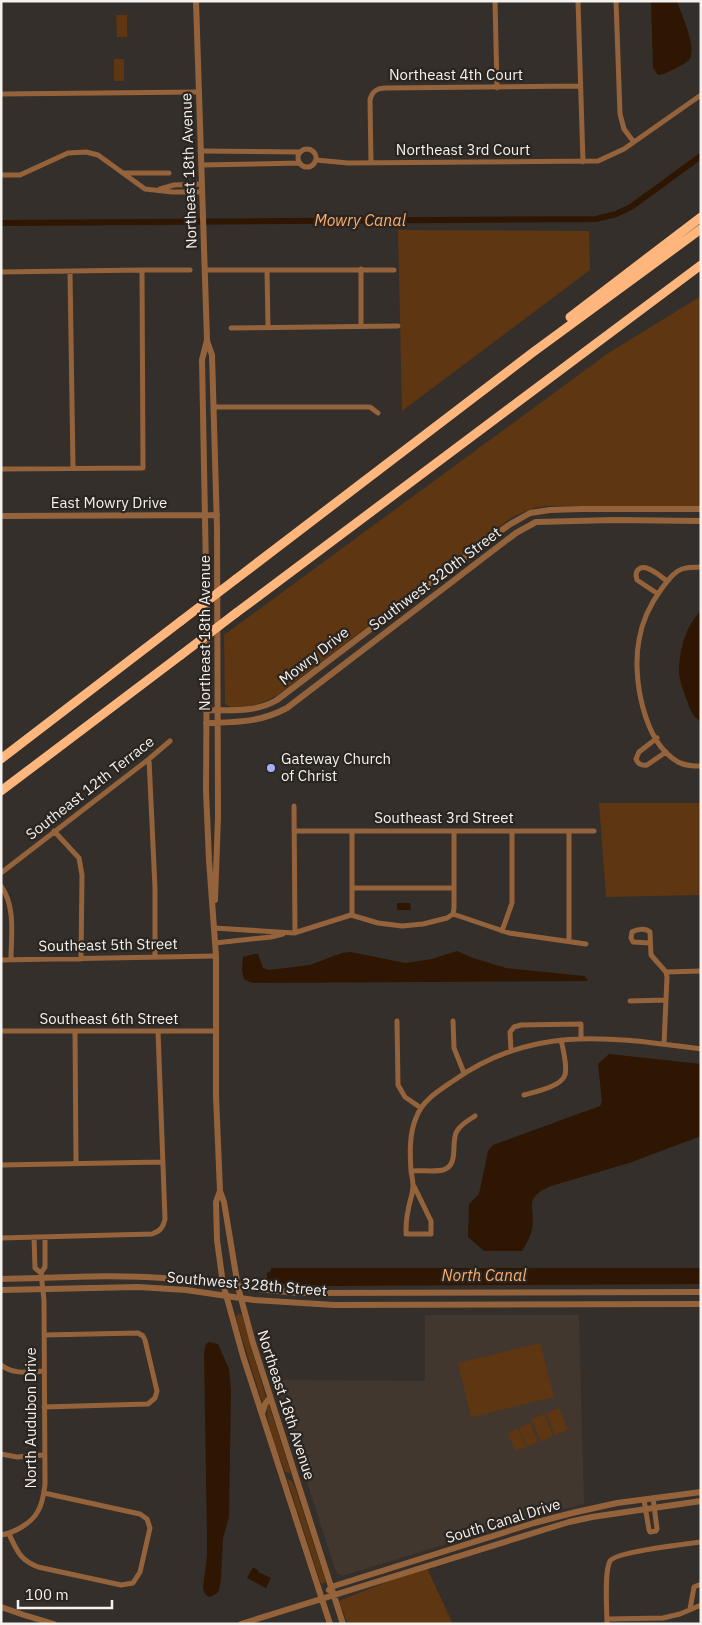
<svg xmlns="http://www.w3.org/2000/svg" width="702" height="1625" font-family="'IBM Plex Sans',sans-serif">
	<rect width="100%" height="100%" fill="#342f2a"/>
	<!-- built -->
	<path fill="#42372f" d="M425,1315H579L584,1504L538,1516L342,1576L338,1574L335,1569L274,1380L425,1381Z"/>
	<!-- green -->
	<path fill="#5e3611" d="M116,15H127V37H117Z
		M114,59H124V81H114Z
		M398,230L589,231L590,270L402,411Z
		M701,296V506H546L534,508L512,517L276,696C264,703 237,713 225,704L224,635L607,354Z
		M599,803H701V895L606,897Z
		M239,1314L242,1315L266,1398L262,1402L238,1325L236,1316Z
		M540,1343L554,1397L471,1417L458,1363Z
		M268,1404L269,1405L291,1473L285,1472C280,1456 263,1418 268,1404Z
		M559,1408L568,1430L555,1435L546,1413Z
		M544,1414L553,1436L541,1441L531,1420Z
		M530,1423L538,1442L527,1447L519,1428Z
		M518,1428L526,1447L515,1451L508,1433Z
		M287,1479L292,1481L295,1487L326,1582L321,1584Z
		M426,1566L453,1624H348L339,1601Z"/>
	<!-- water -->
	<path fill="#2e1602" d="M651,1H677C681,14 699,50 688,61C682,66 671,70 664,74L658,75L653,68Z
		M701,611V722C694,718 690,710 688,703C684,693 680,683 679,673C679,653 685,625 701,611Z
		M397,903H410L411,910H397Z
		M457,951L473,958L506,968L584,976L588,980L586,981L254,983L250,982L244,979L242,970L243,957L254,954H258L263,968L269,970L310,965L342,953L351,952L405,963L432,959Z
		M609,1054L701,1064V1136L629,1163L551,1186C520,1199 538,1210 531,1233C529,1239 525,1246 522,1251H484L468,1237L469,1204L479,1194L488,1151L493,1145L600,1106L602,1102L598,1064Z
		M271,1268H701V1284L328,1286L277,1283L272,1280H267V1273L271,1271Z
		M209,1342L218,1344L229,1369L231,1390L229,1517L223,1538L221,1579L219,1591L216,1594L210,1597L206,1595L204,1592L203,1587L207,1556V1537L204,1353L206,1344Z
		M254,1568L258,1570V1572L271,1578L266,1588L247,1578L252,1569Z"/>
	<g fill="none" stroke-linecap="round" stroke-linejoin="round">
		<!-- canal -->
		<path stroke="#2e1602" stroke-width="6" d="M1,223L596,219L616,214L631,207L701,156"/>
		<!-- minor -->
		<path stroke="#94633b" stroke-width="5" d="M495,1L497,88
			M578,1L583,162
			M616,1L620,114L624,129L633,141
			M1,94L198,92
			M298 158a9 9 0 1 1 18 0a9 9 0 1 1-18 0Z
			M200,151L300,152
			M316,160L348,163L598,161L624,149L701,95
			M371,163L370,100C372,91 377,88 386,88L580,86
			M201,165L300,163
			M124,173H169
			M1,175H20L68,153L86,152L98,155L145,189L172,192H202
			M160,189L174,185L202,184
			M361,269V326
			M142,270H190
			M205,270H394
			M267,270L268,327
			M1,272L142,270L143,468L1,469
			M70,272L73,468
			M231,328L398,326
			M214,407H370L378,413
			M701,567C695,567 688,567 682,569C673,572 668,581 662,588C651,603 642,621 639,640C632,676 643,742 678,762C685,766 693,766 701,766
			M658,594L637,580C636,576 635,572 639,569C646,563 661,577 667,581
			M657,738L639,752L636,759C638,764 641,766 647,765L666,752
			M149,759L155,888V957
			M294,806L295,932
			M54,831L79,858L82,875L81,959
			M294,831H594
			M352,831V915
			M1,873L149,759L170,741
			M1,886C16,907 11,936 11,960
			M352,888H454
			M453,914L509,933L586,944
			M453,914L454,908V831
			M214,928L294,933L351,915L378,923L402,926L423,924L447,918L453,914
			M502,931L512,903V831
			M569,941V831
			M215,943L271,937L283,934
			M650,943L633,942L631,938L632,932C637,929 645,928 650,932L651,955L666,972L667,977L664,1044
			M1,960L216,956
			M666,972L701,971
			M630,1001L665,1000
			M397,1021L398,1085L405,1097L421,1108
			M453,1021L454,1048L464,1073
			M1,1031H216
			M75,1031L76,1163
			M511,1051L510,1032L514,1027L521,1025L581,1024V1038
			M524,1095C534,1092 561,1087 565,1075C567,1067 563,1048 561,1040
			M1,1165L162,1162
			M411,1171C422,1170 434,1172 443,1170C460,1165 450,1142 457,1131C461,1124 469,1120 475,1116
			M414,1186L431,1221V1234H406C406,1227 406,1219 408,1211C409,1203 413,1194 413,1186C413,1181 412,1176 411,1171C410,1154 409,1134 416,1118C422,1101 438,1091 453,1081C533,1024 610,1037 701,1049
			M34,1237L35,1268L41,1273
			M1,1238L152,1234C160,1231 163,1228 165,1219L158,1031
			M44,1335L138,1333L143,1336L145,1340L157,1391L155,1398L148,1404L44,1407
			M1,1365C14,1375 28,1372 43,1371
			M1,1454L17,1457L44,1455
			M644,1500L649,1530L650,1532L656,1531L657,1529L653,1498
			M9,1534C17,1551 20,1560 38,1567L121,1585L133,1583L140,1572L150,1528L147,1519L140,1514L44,1493
			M1,1535C14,1533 32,1523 38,1511C43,1503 44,1492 45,1484L44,1300L41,1273L45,1267V1237
			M690,1609L694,1587L701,1584
			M607,1619L663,1618L680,1614L701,1605
			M607,1624C607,1611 604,1571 610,1561C615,1552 686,1544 701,1542"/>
		<!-- tertiary -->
		<path stroke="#94633b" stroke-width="6" d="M196,1L207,340L202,360L207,623L206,791L209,860L216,956V1096L220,1191L224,1202L238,1287L253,1343L343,1624
			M207,341L212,355L217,528L218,817L215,900
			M1,516L217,515
			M205,710C230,710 255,713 277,700L485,542L509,525L530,513L550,510L582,509H701
			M206,723C236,722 259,723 287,708L516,533L536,522L614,520L701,521
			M220,1191L216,1202L217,1240L223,1284L243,1356L330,1624
			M1,1279C55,1278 109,1274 163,1278C210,1281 256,1291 304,1293L701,1292
			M1,1290L138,1287L186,1290L254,1300L334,1305L701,1304
			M262,1414L265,1404L270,1398
			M329,1590L331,1587L534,1523L572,1513L617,1503L701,1492
			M1,1607L24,1615L54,1624
			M241,1624L569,1522L592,1517L701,1501"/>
		<!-- motorway -->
		<path stroke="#feb67c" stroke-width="9" d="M570,317L701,217
			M236,579L532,353L701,229
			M236,613L701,265
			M1,759L181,621
			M1,791L181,655"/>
		<!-- motorway-bridge -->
		<path stroke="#feb67c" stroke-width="9" d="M181,621L236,579
			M181,655L236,613"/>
	</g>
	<!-- markers -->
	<circle fill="#a6b1fc" stroke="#2a2520" stroke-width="2" cx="271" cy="768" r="5"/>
	<g text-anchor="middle" stroke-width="4.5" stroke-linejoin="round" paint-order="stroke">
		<!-- street labels -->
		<g font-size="15" fill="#f5f1ee" stroke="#2a2520">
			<text x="456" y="80">Northeast 4th Court</text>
			<text x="463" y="155">Northeast 3rd Court</text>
			<text transform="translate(189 171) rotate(-92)" y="5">Northeast 18th Avenue</text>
			<text x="109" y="508">East Mowry Drive</text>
			<text transform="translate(435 579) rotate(-37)" y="5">Southwest 320th Street</text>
			<text transform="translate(205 633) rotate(-90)" y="5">Northeast 18th Avenue</text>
			<text transform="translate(314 656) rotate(-38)" y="5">Mowry Drive</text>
			<text transform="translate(90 788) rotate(-38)" y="5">Southeast 12th Terrace</text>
			<text x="444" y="823">Southeast 3rd Street</text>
			<text transform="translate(108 945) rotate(-1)" y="5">Southeast 5th Street</text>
			<text x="109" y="1024">Southeast 6th Street</text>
			<text transform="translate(247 1284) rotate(5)" y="5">Southwest 328th Street</text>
			<text transform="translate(286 1405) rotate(72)" y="5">Northeast 18th Avenue</text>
			<text transform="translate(31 1418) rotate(-90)" y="5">North Audubon Drive</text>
			<text transform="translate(503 1521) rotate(-17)" y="5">South Canal Drive</text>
		</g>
		<!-- poi labels -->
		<g font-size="15" fill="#f5f1ee" stroke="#2a2520" text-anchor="start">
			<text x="281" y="764">Gateway Church<tspan x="281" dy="17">of Christ</tspan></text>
		</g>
		<!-- water labels -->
		<g font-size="16" font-style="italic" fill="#fead6b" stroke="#2a2520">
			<text x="360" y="226">Mowry Canal</text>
			<text x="484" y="1281">North Canal</text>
		</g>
	</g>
	<!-- border -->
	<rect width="702" height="1625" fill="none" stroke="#f5f1ee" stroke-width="5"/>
	<!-- scale -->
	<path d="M18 1600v8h94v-8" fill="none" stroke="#f5f1ee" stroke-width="2.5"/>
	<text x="25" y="1600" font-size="15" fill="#f5f1ee" stroke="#2a2520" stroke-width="4" paint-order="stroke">100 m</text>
</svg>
